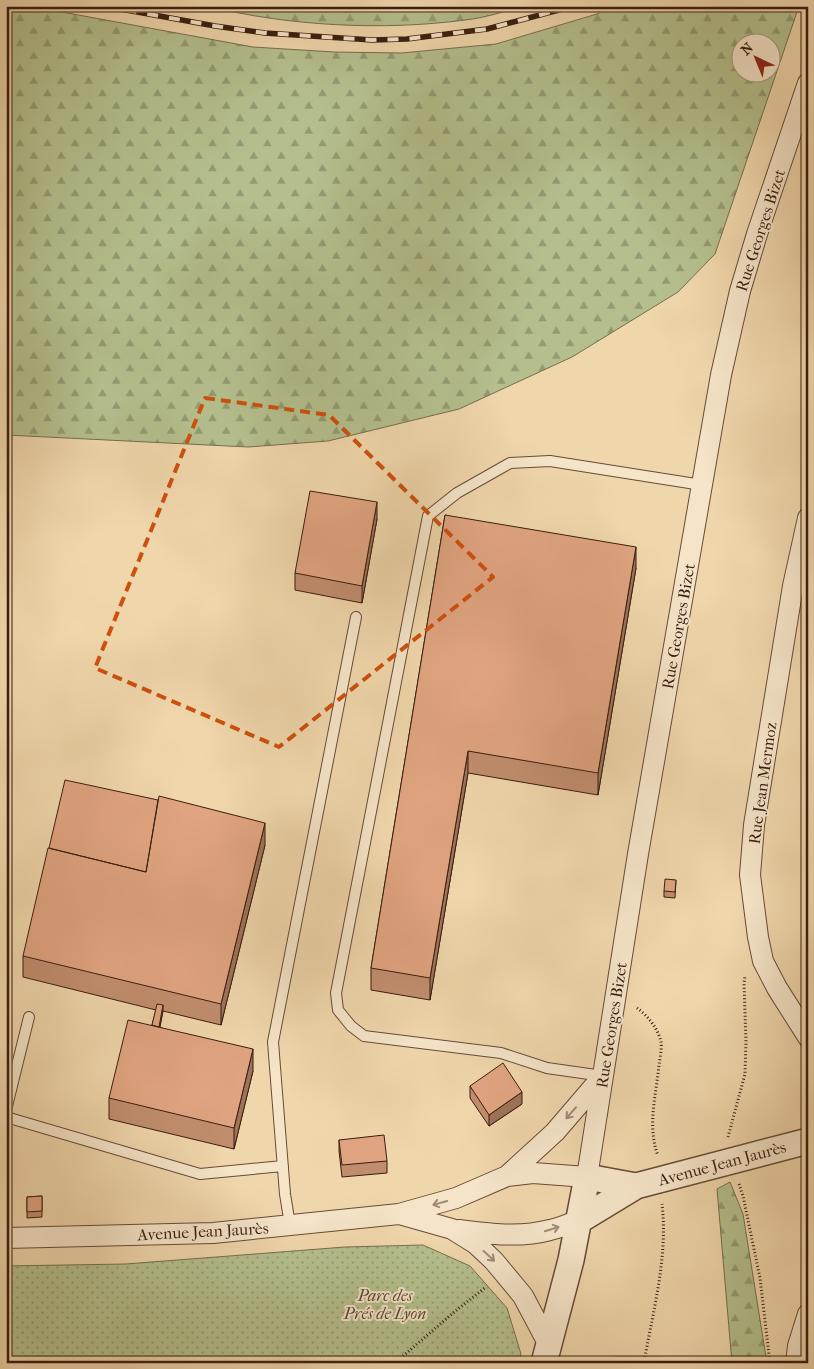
<svg xmlns="http://www.w3.org/2000/svg" width="814" height="1369" font-family="'IM FELL French Canon',serif">
	<defs>
		<pattern id="green-dots" width="8" height="8" patternUnits="userSpaceOnUse" patternTransform="scale(1.25)"><rect width="8" height="8" fill="#b4bf8d"/><path d="M2 2h.1M6 6h.1" fill="none" stroke="#939b72" stroke-width="1.8" stroke-linecap="round"/></pattern>
		<pattern id="forest-firs" width="22" height="20" patternUnits="userSpaceOnUse" patternTransform="scale(1.25)"><rect width="22" height="20" fill="#b4bf8d"/><path d="M5 1l3.5 6h-7zM16 11l3.5 6h-7z" fill="#939b72"/></pattern>
	</defs>
	<rect width="100%" height="100%" fill="#f0d6ab"/>
	<filter id="stains"><feTurbulence type="fractalNoise" baseFrequency=".004" numOctaves="4"/><feColorMatrix values="0 0 0 0 .2 0 0 0 0 .09 0 0 0 0 .02 0 0 0 .5 -.17"/></filter>
	<radialGradient id="worn" r=".72"><stop offset=".6" stop-color="#630" stop-opacity="0"/><stop offset="1" stop-color="#630" stop-opacity=".3"/></radialGradient>
	<!-- green -->
	<path fill="url(#green-dots)" stroke="#766e4f" d="M423,1245L470,1266L507,1308L521,1354L519,1363H6V1266L126,1264L345,1247Z"/>
	<!-- forest -->
	<path fill="url(#forest-firs)" stroke="#766e4f" fill-rule="evenodd" d="M6,6H29L253,47L334,52L402,53L496,44L597,14L614,6H799L715,254L678,292L572,357L459,409L328,441L248,447L6,435ZM742,42H772V72H742Z
		M207,6H525C505,11 485,18 465,20C382,31 288,26 207,6Z
		M730,1182L743,1214L767,1363H732L717,1189Z"/>
	<!-- pitch -->
	<path fill="#b4bf8d" stroke="#766e4f" d="M614,1357H663V1363H614Z"/>
	<g fill="none" stroke-linecap="round" stroke-linejoin="round">
		<defs>
			<path id="service" d="M603,1076L547,1068L501,1053L364,1036L351,1026L338,1010L336,993L428,516L457,493L510,463L550,461L702,485
				M6,1110L29,1017
				M6,1117L200,1174L283,1166
				M290,1225L285,1194L273,1042L356,617"/>
			<path id="minor" d="M808,518L793,586L754,825L750,875L758,937L763,961L777,988L808,1037
				M507,1176L533,1173L587,1177L638,854L721,375L740,291L757,234L808,83
				M399,1214L452,1229L476,1244L494,1261L523,1296L549,1345
				M459,1230C489,1234 520,1238 550,1230C560,1228 570,1223 580,1220
				M6,1238L213,1233L399,1214L456,1198L507,1176L555,1132L603,1076
				M796,1363L798,1346L808,1314"/>
			<path id="tertiary" d="M580,1220L636,1186L808,1141
				M544,1363L571,1260L587,1177L636,1186"/>
		</defs>
		<!-- service casing -->
		<use href="#service" stroke="#674b38" stroke-width="12"/>
		<!-- minor casing -->
		<use href="#minor" stroke="#674b38" stroke-width="22"/>
		<!-- tertiary casing -->
		<use href="#tertiary" stroke="#674b38" stroke-width="28"/>
		<!-- path -->
		<path stroke="#391d11" stroke-width="3" stroke-dasharray="1 2.5" stroke-linecap="butt" d="M637,1008C647,1015 658,1028 661,1042C662,1048 660,1058 659,1065C656,1096 647,1126 658,1156
			M728,1137L745,1074L746,1042L744,983L745,976
			M739,1184L743,1196L760,1278L770,1363
			M645,1357C654,1307 668,1255 662,1204
			M395,1363L453,1313L486,1287"/>
		<!-- service -->
		<use href="#service" stroke="#f5e4c8" stroke-width="10"/>
		<!-- minor -->
		<use href="#minor" stroke="#f5e4c8" stroke-width="20"/>
		<!-- tertiary -->
		<use href="#tertiary" stroke="#f5e4c8" stroke-width="25"/>
		<defs>
			<path id="rail" d="M104,6L215,26L265,33L372,40L407,39L487,29L574,6"/>
		</defs>
		<!-- rail casing -->
		<use href="#rail" stroke="#391d11" stroke-width="5.5"/>
		<!-- rail -->
		<use href="#rail" stroke="#f5e4c8" stroke-width="4" stroke-dasharray="11" stroke-linecap="butt"/>
	</g>
	<!-- wall -->
	<path fill="#c18d6e" stroke="#391d11" d="M445,515L636,568L598,795L468,773L430,1000L371,990V968Z
		M377,519L362,603L295,590V573Z
		M265,845L221,1025L163,1011L160,1027L253,1071L234,1149L109,1119V1098L152,1025L156,1010L23,977V956Z
		M676,880L675,898L664,897V891Z
		M470,1086L522,1104L489,1126L470,1098Z
		M339,1140L387,1161V1173L342,1177L339,1151Z
		M42,1196V1217L27,1218V1197Z"/>
	<!-- shaded-wall -->
	<path fill="#9d735a" stroke="#391d11" d="M377,502V519L362,603V586Z
		M636,547V568L598,795V773Z
		M468,751V773L430,1000V978Z
		M265,823V845L221,1025V1004Z
		M163,1005V1011L155,1048V1042Z
		M253,1049V1071L234,1149V1128Z
		M522,1092V1104L489,1126V1115Z"/>
	<!-- building -->
	<path fill="#e0a480" stroke="#391d11" d="M310,491L377,502L362,586L295,573Z
		M445,515L636,547L598,773L468,751L430,978L371,968Z
		M65,780L158,800L146,872L49,848Z
		M159,796L265,823L221,1004L23,956L48,848L146,872Z
		M665,879L676,880L675,892L664,891Z
		M157,1004L163,1005L159,1027L152,1025Z
		M128,1020L253,1049L234,1128L109,1098Z
		M503,1063L522,1092L489,1115L470,1086Z
		M384,1135L387,1161L342,1165L339,1140Z
		M42,1196V1211L27,1212V1197Z"/>
	<!-- one-way arrows -->
	<defs><path id="oneway-shaft" d="M-6 0H5M1.5-3L5.5 0L1.5 3" fill="none" stroke-width="1.6" stroke-linecap="round" stroke-linejoin="round" transform="scale(1.25)"/></defs>
	<g stroke="#a08a76">
		<use href="#oneway-shaft" transform="translate(571 1113) rotate(131)"/>
		<use href="#oneway-shaft" transform="translate(440 1203) rotate(165)"/>
		<use href="#oneway-shaft" transform="translate(552 1229) rotate(-17)"/>
		<use href="#oneway-shaft" transform="translate(489 1256) rotate(43)"/>
	</g>
	<!-- marked area -->
	<path fill="none" stroke="#ce500d" stroke-width="4" stroke-dasharray="10 6" stroke-linejoin="round" d="M205,398L329,415L493,577L279,747L95,668Z"/>
	<g text-anchor="middle" stroke-width="4" stroke-linejoin="round" paint-order="stroke">
		<!-- street labels -->
		<g font-size="16" fill="#391d11" stroke="#f5e4c8">
			<text transform="translate(760 230) rotate(-72)" y="6">Rue Georges Bizet</text>
			<text transform="translate(678 626) rotate(-80)" y="6">Rue Georges Bizet</text>
			<text transform="translate(762 783) rotate(-82)" y="6">Rue Jean Mermoz</text>
			<text transform="translate(611 1025) rotate(-81)" y="6">Rue Georges Bizet</text>
			<text transform="translate(722 1163) rotate(-15)" y="6">Avenue Jean Jaurès</text>
			<text transform="translate(203 1231) rotate(-3)" y="6">Avenue Jean Jaurès</text>
		</g>
		<!-- park labels -->
		<g font-size="16" font-style="italic" fill="#584630" stroke="#f5e4c8">
			<text x="385" y="1301">Parc des<tspan x="385" dy="18">Prés de Lyon</tspan></text>
		</g>
	</g>
	<!-- margin -->
	<rect width="814" height="1369" fill="none" stroke="#f0d6ab" stroke-width="25"/>
	<rect x="8" y="8" width="799" height="1354" fill="none" stroke="#391d11" stroke-width="2.5"/>
	<rect x="12" y="12" width="789" height="1344" fill="none" stroke="#391d11"/>
	<!-- north arrow -->
	<g transform="translate(756 58) rotate(316)"><circle r="24" fill="#f5e4c8" stroke="#aa947f"/>
	<path d="M0-4L9 19L0 12L-9 19Z" fill="#8f2418"/>
	<text y="-8" font-size="14" font-weight="bold" text-anchor="middle" fill="#391d11">N</text>
	</g>
	<rect width="100%" height="100%" filter="url(#stains)"/>
	<rect width="100%" height="100%" fill="url(#worn)"/>
</svg>
